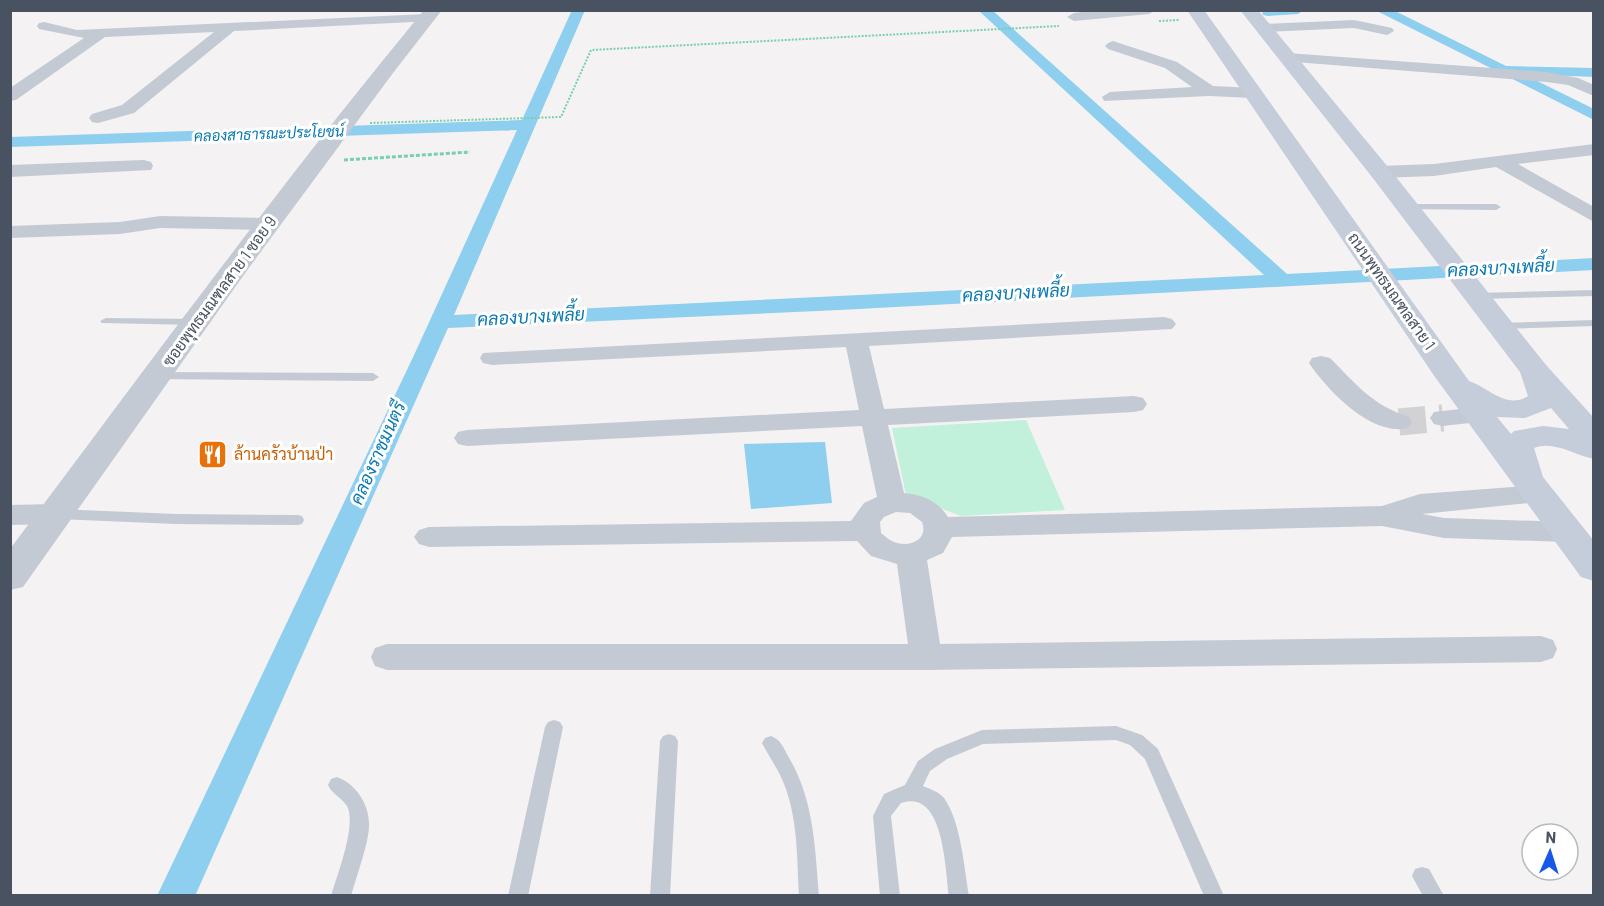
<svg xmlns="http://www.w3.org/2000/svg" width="1604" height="906" font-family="Barlow,Sarabun,sans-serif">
	<rect width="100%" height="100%" fill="#f4f2f2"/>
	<!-- green -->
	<path fill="#c1f1da" d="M1026,420L1065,510L961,516L906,495L892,428Z"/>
	<!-- water -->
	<path fill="#8eceee" d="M825,442L832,503L751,509L744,444Z"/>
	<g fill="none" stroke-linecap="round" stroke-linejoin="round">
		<!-- canal -->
		<path fill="#8eceee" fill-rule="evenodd" d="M572,10H585L454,315L1264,275L978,10H992L1287,274L1594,258V270L839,310L448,328L195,896H157L415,353L517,130L10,147V137L522,120Z
			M1262,10H1304L1298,14L1268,16L1263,15Z
			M1393,10L1506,66L1594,68V77L1523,74L1594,109V120L1377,11Z"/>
		<!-- minor-tunnel -->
		<path stroke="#d2d2d5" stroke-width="27" stroke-dasharray="27 14" stroke-linecap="butt" d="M1399,422L1443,418"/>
		<!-- path-far1 -->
		<path stroke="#78d0b0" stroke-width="2" stroke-dasharray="2 1.5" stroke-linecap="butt" d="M1159,21L1179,20
			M370,123L561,117L591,50L1059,26"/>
		<!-- path -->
		<path stroke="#78d0b0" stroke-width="3" stroke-dasharray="4 2" stroke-linecap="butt" d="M344,160L470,152"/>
		<!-- service -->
		<path fill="#c3cad3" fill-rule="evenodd" d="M1408,204H1496L1501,207L1496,210L1404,209V205Z
			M1594,290V296L1476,299L1470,296L1476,293Z
			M106,318L196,319L202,322L196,325L102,323L100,321Z
			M1594,320V326L1501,329L1495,326L1501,323Z
			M157,372L373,373L379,377L373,381L153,379L151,376L153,373Z
			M57,509L176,514L297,515L302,516L304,520L302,524L297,525L176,524L57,519L50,514Z
			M554,720L560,722L563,727L528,896H508L545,727L548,722Z
			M1116,726L1142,735L1158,749L1224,896H1204L1145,759L1130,745L1116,740L983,744L947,759L930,771L923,786C930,789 939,792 944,798C961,822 964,867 969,896H949C945,868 944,788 901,803L891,816L900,896H880L873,816L884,794L905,785L918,761L935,749L982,730Z
			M669,734L675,736L678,741L670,896H650L660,741L663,736Z
			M771,736C780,739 784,748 788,756C814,799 815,847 819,896H799C797,859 798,819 784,784C779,770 769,757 762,743L765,738Z
			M337,777C356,784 370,805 369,826C369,842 356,878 351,896H331C337,875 357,825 347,806C342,798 332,794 328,785L331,779Z
			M1422,867L1429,869L1444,896H1423L1412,876L1415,869Z"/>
		<!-- minor -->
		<path fill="#c3cad3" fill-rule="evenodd" d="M1098,10H1156L1149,14L1074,21L1067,17L1074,13Z
			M427,14L432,15L434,18L432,21L234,31L134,113L98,123L92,122L89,118L92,114L122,105L214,32L105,37L16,100L10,101V88L84,38L39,29L37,26L39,23L44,22L77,30Z
			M1354,20L1392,28L1394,31L1387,35L1354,28L1262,32L1255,28L1262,24Z
			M1113,41L1177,62L1213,86L1253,88L1261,93L1253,98L1209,96L1104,101L1102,97L1110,92L1192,87L1165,68L1108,49L1105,46L1108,43Z
			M1287,53L1547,72L1578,78L1594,85V96L1568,85L1547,82L1282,61L1279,58L1282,55Z
			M1594,144V155L1518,164L1594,207V222L1496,167L1434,176L1380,178L1373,176L1371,172L1373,168L1380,166L1434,164Z
			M144,160L151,162L153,166L151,170L10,177V165Z
			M160,216L268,218L275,220L278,224L275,228L268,230L160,228L120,234L10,238V226L120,222Z
			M1164,317L1172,319L1176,324L1172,329L869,346L884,409L1134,396L1143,398L1147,404L1143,410L1134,412L888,425L904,493C923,495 938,501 948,517L1382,506L1420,494L1538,485L1548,487L1552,494L1548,501L1422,514L1444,518L1567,522L1577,525L1582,532L1577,539L1567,542L1444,538L1382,526L952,537L943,553L927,560L940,644L1541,636L1553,640L1557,649L1553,658L1541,662L926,670H387L375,666L371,657L375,648L387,644H908L897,564L871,556L857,541L429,547L419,544L414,537L419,530L429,527L851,521L864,503L877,497L862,426L467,446L458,444L454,438L458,432L467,430L859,410L846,347L492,365L483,363L480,358L483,353ZM896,512L910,513L922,522C929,540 909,548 894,542C889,540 885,536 881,533L880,522L884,517Z
			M1321,356L1330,358C1354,382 1374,407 1408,416L1412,422L1408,428C1372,437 1328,391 1309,363L1312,358Z
			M1478,407L1487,409L1491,415L1487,421L1443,426L1434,424L1430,418L1434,412Z
			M57,504L67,507L71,514L67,521L57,524L10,525V505Z"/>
		<!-- tertiary -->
		<path fill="#c3cad3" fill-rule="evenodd" d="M424,10H442L393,73L248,269L23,587L10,590V549C146,368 280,184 424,10Z"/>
		<!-- secondary -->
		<path fill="#c5ccda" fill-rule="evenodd" d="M1187,10H1204L1469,381C1488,387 1506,410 1528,396L1520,372L1372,177L1240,10H1258L1388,167L1546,365L1594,418V459C1575,455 1553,440 1534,448L1543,477L1594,541V581L1581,577L1435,377ZM1551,408L1569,429L1543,426L1514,431L1511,434L1497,417L1525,418Z"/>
	</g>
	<!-- icons -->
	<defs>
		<symbol id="restaurant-square" viewBox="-11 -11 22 22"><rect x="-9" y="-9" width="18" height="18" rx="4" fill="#e8710a" stroke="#fff"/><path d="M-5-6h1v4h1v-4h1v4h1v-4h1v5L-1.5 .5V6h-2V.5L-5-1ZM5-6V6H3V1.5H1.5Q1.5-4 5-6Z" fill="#fff"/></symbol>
	</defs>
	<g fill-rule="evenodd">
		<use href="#restaurant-square" x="196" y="438" width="33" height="33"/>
	</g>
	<g text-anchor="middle" stroke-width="6" stroke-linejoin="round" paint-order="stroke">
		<!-- far-water labels -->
		<g font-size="15" font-style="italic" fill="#0b79b1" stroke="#fff">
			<text transform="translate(269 134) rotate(-2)" y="5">คลองสาธารณะประโยชน์</text>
		</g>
		<!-- street labels -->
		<g font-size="16" fill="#495260" stroke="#fff">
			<text transform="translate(219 291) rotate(-54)" y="6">ซอยพุทธมณฑลสาย 1 ซอย 9</text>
			<text transform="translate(1392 291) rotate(55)" y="6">ถนนพุทธมณฑลสาย 1</text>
		</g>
		<!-- food labels -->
		<g font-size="16" fill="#c56008" stroke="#fff" text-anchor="start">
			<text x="234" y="460">ล้านครัวบ้านป่า</text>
		</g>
		<!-- water labels -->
		<g font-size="18" font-style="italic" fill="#0b79b1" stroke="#fff">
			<text transform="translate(1501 268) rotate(-3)" y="6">คลองบางเพลี้ย</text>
			<text transform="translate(1016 293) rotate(-3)" y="6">คลองบางเพลี้ย</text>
			<text transform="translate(531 317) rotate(-3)" y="6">คลองบางเพลี้ย</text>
			<text transform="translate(378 453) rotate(-66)" y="6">คลองราชมนตรี</text>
		</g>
	</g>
	<!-- border -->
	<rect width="1604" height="906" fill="none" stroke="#495260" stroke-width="24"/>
	<!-- north arrow -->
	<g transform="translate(1550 852) rotate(3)"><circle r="28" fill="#ffffff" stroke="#b6babf" stroke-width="1.5"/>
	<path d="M0-4.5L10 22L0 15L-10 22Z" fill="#1858e8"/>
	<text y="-9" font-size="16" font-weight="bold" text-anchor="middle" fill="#495260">N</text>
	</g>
</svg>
